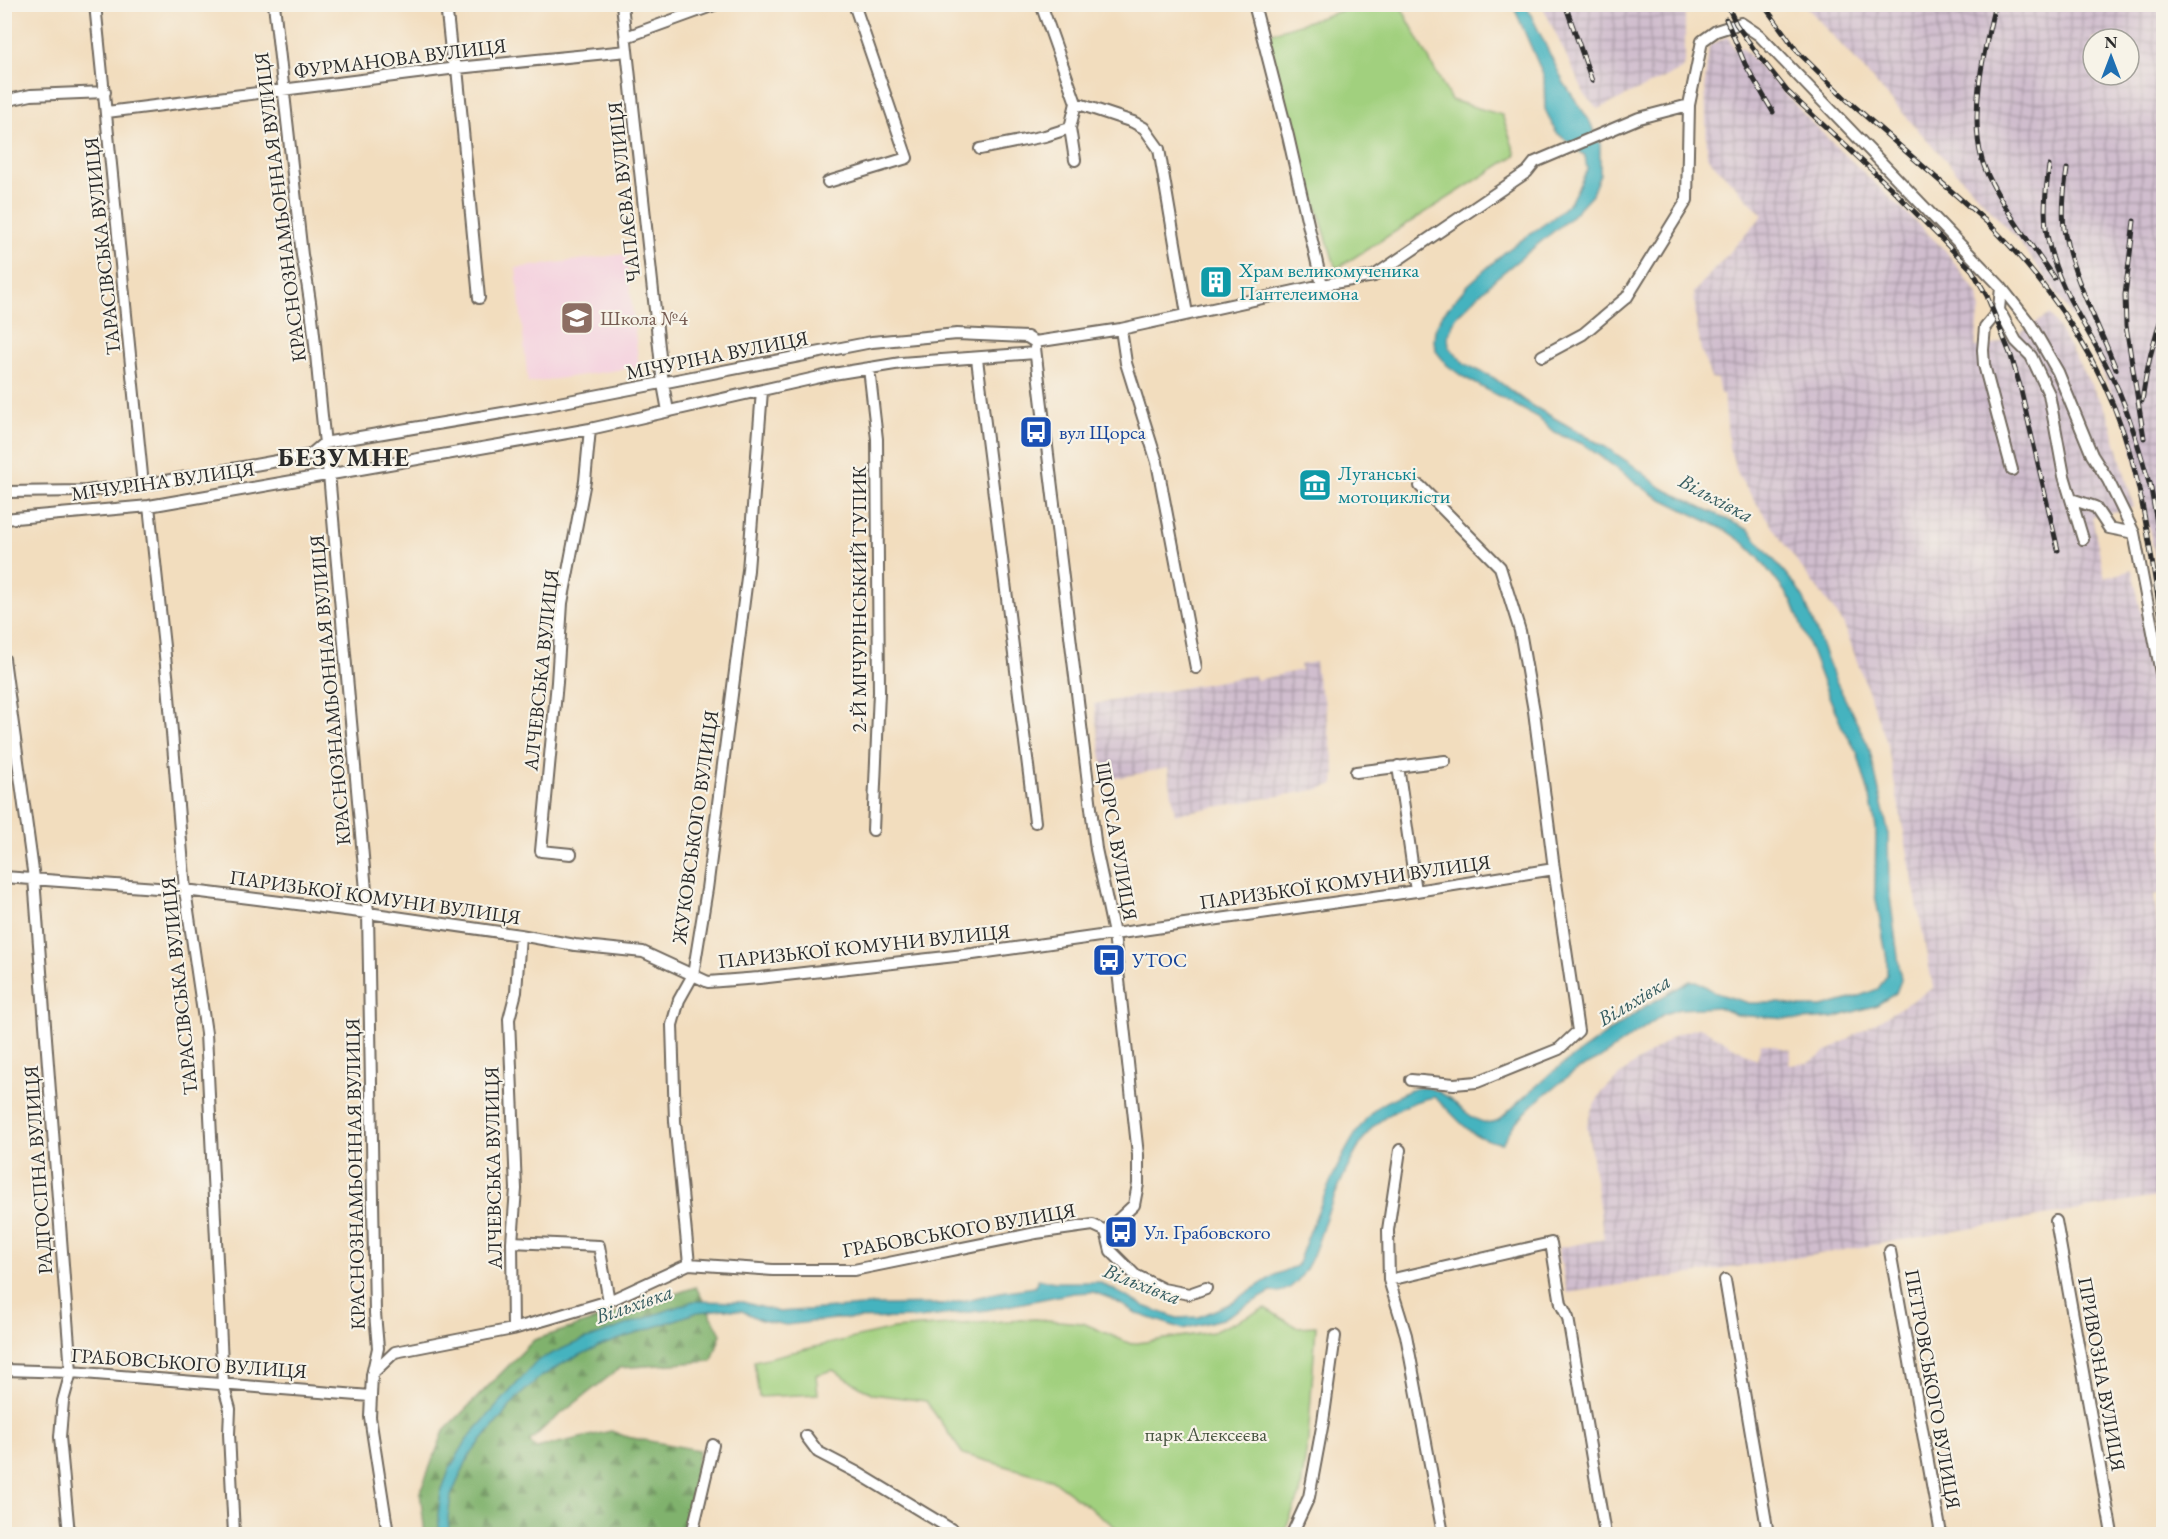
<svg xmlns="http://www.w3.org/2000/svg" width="2168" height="1539" font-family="'EB Garamond',serif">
	<defs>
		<pattern id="industrial-grid" width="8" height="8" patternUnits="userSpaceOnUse" patternTransform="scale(1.5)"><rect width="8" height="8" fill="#d0bdce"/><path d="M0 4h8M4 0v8" fill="none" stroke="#a99aa7"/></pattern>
		<pattern id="forest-firs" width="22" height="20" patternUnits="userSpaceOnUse" patternTransform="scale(1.5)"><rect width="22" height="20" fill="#80b26d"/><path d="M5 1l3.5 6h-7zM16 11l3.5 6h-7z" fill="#69915a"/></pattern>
	</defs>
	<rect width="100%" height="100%" fill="#f7f3e8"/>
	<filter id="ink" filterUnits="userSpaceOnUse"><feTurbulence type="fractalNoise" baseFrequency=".0167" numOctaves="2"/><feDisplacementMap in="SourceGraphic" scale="12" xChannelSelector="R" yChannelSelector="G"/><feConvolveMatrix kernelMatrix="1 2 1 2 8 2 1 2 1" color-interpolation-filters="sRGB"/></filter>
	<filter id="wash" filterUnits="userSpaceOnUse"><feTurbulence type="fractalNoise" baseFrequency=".008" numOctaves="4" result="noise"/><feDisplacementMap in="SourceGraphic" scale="24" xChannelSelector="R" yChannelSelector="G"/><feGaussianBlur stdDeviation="1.35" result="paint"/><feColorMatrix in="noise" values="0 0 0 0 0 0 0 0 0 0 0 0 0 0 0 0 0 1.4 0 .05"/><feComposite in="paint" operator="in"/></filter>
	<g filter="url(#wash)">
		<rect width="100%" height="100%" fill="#f2ddbe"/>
		<!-- built -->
		<path fill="#f4cfde" d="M626,254L639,367L528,383L516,268Z"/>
		<!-- industrial -->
		<path fill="url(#industrial-grid)" fill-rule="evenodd" d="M1542,5H1685V63L1681,70L1598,109L1586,97Z
			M1805,5H2163V597L2129,430L2088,341L2047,279L2015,237ZM2093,39H2129V75H2093Z
			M1728,36L1735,50L1742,47L1813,124L1945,250L1978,294L1980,308L1975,347L1986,348L2019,333L2050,314L2108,414L2134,507L2092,517L2105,578L2132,570L2146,633L2163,770V893L2154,895L2164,983L2163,1196L1808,1256L1567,1293L1558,1248L1604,1239L1587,1125L1591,1111L1601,1093L1626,1070L1677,1034L1700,1027L1757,1060L1761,1043L1791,1050L1789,1065L1808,1063L1933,988L1887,743L1843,623L1784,544L1739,477L1729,448L1724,394H1720L1717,379L1711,378L1701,350L1696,320L1694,292L1763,215L1707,157L1705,82L1709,46Z
			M1315,662L1318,684L1324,699L1335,771L1334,784L1320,789L1175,814L1168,768L1105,780L1094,704L1254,675L1257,680L1301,670L1300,665Z"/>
		<!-- forest -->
		<path fill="url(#forest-firs)" stroke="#566e4c" stroke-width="1.5" d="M696,1287L721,1334L712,1361L620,1368L547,1425L529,1442L536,1448L611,1431L627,1437L699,1450L684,1534H425L420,1492L444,1431L534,1340Z"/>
		<!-- park -->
		<path fill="#a1d07e" stroke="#667e54" stroke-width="1.5" d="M1360,5H1400L1451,100L1502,115L1516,155L1336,269L1264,35Z
			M1265,1308L1296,1327L1316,1326L1308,1440L1300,1495L1283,1534H1125L1051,1479L963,1454L926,1401L873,1394L833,1370L816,1375L818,1394L759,1397L754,1361L893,1329L1034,1319L1083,1323L1131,1344L1213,1332Z"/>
		<!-- water -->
		<path fill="#45b3bf" stroke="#386f75" stroke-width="1.5" d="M1513,5H1526L1564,83L1589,120L1600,144V174L1592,194L1570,218L1495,279L1456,317L1448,336L1449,347L1465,364L1494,378L1526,402L1607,448L1634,466L1662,488L1749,530L1795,585L1804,599L1834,677L1869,747L1888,831L1889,889L1901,980L1896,993L1877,1005L1833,1018L1800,1020L1736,1015L1718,1007L1679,1009L1664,1014L1599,1059L1577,1070L1561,1082L1537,1101L1515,1123L1502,1143C1467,1139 1459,1117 1434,1097C1413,1100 1380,1116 1367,1134C1354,1152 1337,1190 1328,1212C1319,1236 1313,1268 1292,1286C1286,1291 1278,1293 1271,1292L1222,1319L1183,1329L1138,1314L1112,1299L1093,1292L1073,1293L987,1310L919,1318L835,1319L786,1325L761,1320L742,1311L724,1309L698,1312L600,1346L567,1361L539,1378L518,1397L469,1456L451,1496L448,1517L449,1530L452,1534H440L438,1515L441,1492L450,1468L468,1438L538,1360L573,1344L693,1301L743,1302L779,1312L876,1305L949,1304L1000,1292L1035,1287L1038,1279L1056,1282H1099L1144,1306L1177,1318L1199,1317L1229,1304L1275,1275L1297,1266C1311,1227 1346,1131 1378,1107C1383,1102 1392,1099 1398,1096C1413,1087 1425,1084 1441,1093C1460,1103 1476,1131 1499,1120L1551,1073L1646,1006L1690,981H1697L1716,993L1749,1003H1780L1799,1007H1822L1854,998L1878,989L1887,975V959L1875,894L1876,827L1870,797L1857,752L1842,727L1822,680L1792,601L1759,558L1744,543L1725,530L1652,494L1583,444L1555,433L1537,417L1462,376L1447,365L1436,351L1434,341L1435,329L1442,315L1467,286L1506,251L1553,218L1571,201L1587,170L1585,156L1556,132L1545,109L1544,77Z"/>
	</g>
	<g filter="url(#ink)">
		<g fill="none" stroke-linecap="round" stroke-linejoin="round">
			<defs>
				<path id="minor" d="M95,4L143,485
					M274,4L302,255C317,327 318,401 329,474L368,913L375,1313L378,1348L372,1375L370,1417L388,1534
					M446,4L452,60L457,68L479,298
					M622,4L663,384L668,411
					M1041,4L1076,103L1133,122L1144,128L1159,149L1187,314
					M1254,4L1288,136L1322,285
					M626,37L717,4
					M4,101L31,95L105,92
					M107,112L457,68L627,51
					M980,149L1045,136L1070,128
					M1075,160L1070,128L1076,103
					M828,182L907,158L854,4
					M2001,287L2031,325L2058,372L2092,455L2108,480L2134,533L2164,689
					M1999,310L2016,341L2031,356L2049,394L2064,476L2083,539
					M1121,329L1126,363L1157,462L1196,668
					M1035,348L1096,849L1114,934L1138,1155V1184L1134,1205L1106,1231L1111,1251L1135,1275L1163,1289L1189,1294L1206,1288
					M1542,356L1583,334L1627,297L1687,200L1689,105
					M977,359L1035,822
					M869,368L877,439L879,692L873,830
					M121,486L143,485L310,455L324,443L538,407L872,342L957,334L1027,337L1035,342L1121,329L1322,285L1374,276L1527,172L1535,162L1639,118L1689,105L1702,41L1716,31L1741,23L1759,35L2001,287L1999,310L1985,327L1983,350L1984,365L2012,470
					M4,492L86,491L109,488
					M2071,499L2095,507L2109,528L2134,533
					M149,506L168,684L185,890L206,1033L223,1384L230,1409L229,1434L234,1534
					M4,519L149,506L590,429L833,374L901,363L1035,353
					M4,659L34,878L69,1345L71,1372L63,1401L60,1437L69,1534
					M1398,766L1416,891
					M1356,772L1445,761
					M571,854L541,851L557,682L562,603L585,481L590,429
					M4,877L185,890L368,913L520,935L575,945L643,952L708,982L759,978L973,954L1416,891L1554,869
					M1411,1080L1454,1084L1477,1082L1559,1049L1578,1031L1554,869L1534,711L1520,631L1500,567L1420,486
					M2056,1221L2112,1534
					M512,1242L599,1246L609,1301
					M1890,1251L1941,1534
					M689,1264L675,1121L672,1025L679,1000L693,975L707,889L748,570L762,391
					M1389,1280L1388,1230L1400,1150
					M1725,1280L1768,1534
					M513,1329L512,1242L516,1189L509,1019L516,992L520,935
					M4,1370L71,1372L370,1396
					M372,1374L395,1352L513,1329L548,1319L609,1301L689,1264L773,1270H854L1036,1233L1093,1225L1106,1231
					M806,1436L818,1452L858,1473L959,1534
					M692,1534L713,1445
					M1292,1534L1309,1497L1323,1422L1335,1336
					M1443,1534L1406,1335L1389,1280L1551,1243L1561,1304L1568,1318L1605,1534"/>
			</defs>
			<!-- minor casing -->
			<use href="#minor" stroke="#71695e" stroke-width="14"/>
			<!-- minor -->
			<use href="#minor" stroke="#fff" stroke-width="10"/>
			<defs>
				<path id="rail" d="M1565,4L1592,81
					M1727,4L1736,24L1756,52L1787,91L1893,190L1972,270L1987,296L2011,356L2020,386L2058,550
					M1763,4L1797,51L1846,99L1989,224C2055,290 2107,369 2132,460C2147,517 2154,577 2164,635
					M1995,4C1984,51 1969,113 1982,160C1992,194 2033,247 2054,278
					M1726,19L1745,64L1773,112
					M2049,166C2046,189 2043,213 2047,235C2057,294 2098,340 2120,394C2133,425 2142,458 2151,490
					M2067,169C2064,189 2062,209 2064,229C2071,275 2099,325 2116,369
					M2134,221L2125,295L2126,326L2144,438
					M2142,401C2146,371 2153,340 2164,311
					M2150,483L2164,563"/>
			</defs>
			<!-- rail casing -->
			<use href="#rail" stroke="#2b2b2b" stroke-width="5"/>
			<!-- rail -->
			<use href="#rail" stroke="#f7f3e8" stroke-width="3" stroke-dasharray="9" stroke-linecap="butt"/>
		</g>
	</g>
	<!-- icons -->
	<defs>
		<symbol id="building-square" viewBox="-11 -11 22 22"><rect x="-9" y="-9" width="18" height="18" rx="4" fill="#0f9aa8" stroke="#f7f3e8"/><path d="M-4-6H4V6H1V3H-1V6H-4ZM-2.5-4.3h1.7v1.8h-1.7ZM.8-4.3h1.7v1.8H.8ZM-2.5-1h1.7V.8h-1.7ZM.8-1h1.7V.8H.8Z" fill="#fff"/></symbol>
		<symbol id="school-square" viewBox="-11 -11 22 22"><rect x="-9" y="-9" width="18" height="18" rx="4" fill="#8d6e63" stroke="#f7f3e8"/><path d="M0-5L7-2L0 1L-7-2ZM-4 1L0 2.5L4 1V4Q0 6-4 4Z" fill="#fff"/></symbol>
		<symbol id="bus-square" viewBox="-11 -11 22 22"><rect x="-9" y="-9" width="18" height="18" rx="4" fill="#1a4fb4" stroke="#f7f3e8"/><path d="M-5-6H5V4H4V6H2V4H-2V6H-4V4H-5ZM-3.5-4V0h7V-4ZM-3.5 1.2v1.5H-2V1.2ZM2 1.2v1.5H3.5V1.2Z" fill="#fff"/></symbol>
		<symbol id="museum-square" viewBox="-11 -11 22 22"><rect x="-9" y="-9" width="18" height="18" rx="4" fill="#0f9aa8" stroke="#f7f3e8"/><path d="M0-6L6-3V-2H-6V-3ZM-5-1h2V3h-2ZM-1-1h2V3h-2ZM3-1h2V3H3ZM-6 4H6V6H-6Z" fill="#fff"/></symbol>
	</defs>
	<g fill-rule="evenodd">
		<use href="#building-square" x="1197" y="263" width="38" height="38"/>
		<use href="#school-square" x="558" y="299" width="38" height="38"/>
		<use href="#bus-square" x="1017" y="413" width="38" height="38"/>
		<use href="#museum-square" x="1296" y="466" width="38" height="38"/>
		<use href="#bus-square" x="1090" y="941" width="38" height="38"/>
		<use href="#bus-square" x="1102" y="1213" width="38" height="38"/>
	</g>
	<g text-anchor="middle" stroke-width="4.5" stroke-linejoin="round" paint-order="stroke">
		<!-- street labels -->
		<g font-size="20" fill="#2b2b2b" stroke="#f7f3e8">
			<text transform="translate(400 58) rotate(-7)" y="7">ФУРМАНОВА ВУЛИЦЯ</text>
			<text transform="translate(624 192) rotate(-96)" y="7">ЧАПАЄВА ВУЛИЦЯ</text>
			<text transform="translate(280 207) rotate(-97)" y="7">КРАСНОЗНАМЬОННАЯ ВУЛИЦЯ</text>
			<text transform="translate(102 246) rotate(-96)" y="7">ТАРАСІВСЬКА ВУЛИЦЯ</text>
			<text transform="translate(717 355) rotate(-11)" y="7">МІЧУРІНА ВУЛИЦЯ</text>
			<text transform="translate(163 481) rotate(-8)" y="7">МІЧУРІНА ВУЛИЦЯ</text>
			<text transform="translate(859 599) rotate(-90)" y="7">2-Й МІЧУРІНСЬКИЙ ТУПИК</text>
			<text transform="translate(541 670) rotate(-84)" y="7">АЛЧЕВСЬКА ВУЛИЦЯ</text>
			<text transform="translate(330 690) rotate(-95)" y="7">КРАСНОЗНАМЬОННАЯ ВУЛИЦЯ</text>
			<text transform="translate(695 827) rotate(-82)" y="7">ЖУКОВСЬКОГО ВУЛИЦЯ</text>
			<text transform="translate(1117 841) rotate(80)" y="7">ЩОРСА ВУЛИЦЯ</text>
			<text transform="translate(1345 882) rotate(-8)" y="7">ПАРИЗЬКОЇ КОМУНИ ВУЛИЦЯ</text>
			<text transform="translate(375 897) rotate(8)" y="7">ПАРИЗЬКОЇ КОМУНИ ВУЛИЦЯ</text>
			<text transform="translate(864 946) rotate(-6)" y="7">ПАРИЗЬКОЇ КОМУНИ ВУЛИЦЯ</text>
			<text transform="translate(179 986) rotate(-96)" y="7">ТАРАСІВСЬКА ВУЛИЦЯ</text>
			<text transform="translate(493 1168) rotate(-91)" y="7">АЛЧЕВСЬКА ВУЛИЦЯ</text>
			<text transform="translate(38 1170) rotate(-94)" y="7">РАДГОСПНА ВУЛИЦЯ</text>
			<text transform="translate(355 1174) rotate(-91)" y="7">КРАСНОЗНАМЬОННАЯ ВУЛИЦЯ</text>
			<text transform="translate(959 1230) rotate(-10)" y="7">ГРАБОВСЬКОГО ВУЛИЦЯ</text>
			<text transform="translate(189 1363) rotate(4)" y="7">ГРАБОВСЬКОГО ВУЛИЦЯ</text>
			<text transform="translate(2102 1374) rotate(80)" y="7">ПРИВОЗНА ВУЛИЦЯ</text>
			<text transform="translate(1933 1389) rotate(80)" y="7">ПЕТРОВСЬКОГО ВУЛИЦЯ</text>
		</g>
		<!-- culture labels -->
		<g font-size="20" fill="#0d838f" stroke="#f7f3e8" text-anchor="start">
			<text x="1239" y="277">Храм великомученика<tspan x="1239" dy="23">Пантелеимона</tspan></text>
			<text x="1338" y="480">Луганські<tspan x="1338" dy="23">мотоциклісти</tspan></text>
		</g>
		<!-- education labels -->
		<g font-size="20" fill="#785e54" stroke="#f7f3e8" text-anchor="start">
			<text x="600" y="325">Школа №4</text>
		</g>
		<!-- transit labels -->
		<g font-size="20" fill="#164399" stroke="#f7f3e8" text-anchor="start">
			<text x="1059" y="439">вул Щорса</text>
			<text x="1132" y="967">УТОС</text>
			<text x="1144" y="1239">Ул. Грабовского</text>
		</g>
		<!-- park labels -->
		<g font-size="20" fill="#485440" stroke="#f7f3e8">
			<text x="1206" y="1441">парк Алєксєєва</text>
		</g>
		<!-- water labels -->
		<g font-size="21" font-style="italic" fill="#345b5f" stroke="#f7f3e8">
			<text transform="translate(1716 498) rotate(28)" y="7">Вільхівка</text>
			<text transform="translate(1634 1000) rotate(-31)" y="7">Вільхівка</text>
			<text transform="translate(1142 1284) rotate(21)" y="7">Вільхівка</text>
			<text transform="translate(634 1304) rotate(-19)" y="7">Вільхівка</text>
		</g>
		<!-- district labels -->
		<g font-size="26" font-weight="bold" letter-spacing="1.5" fill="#2b2b2b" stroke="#f7f3e8">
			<text x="344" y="466">БЕЗУМНЕ</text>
		</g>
	</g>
	<!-- margin -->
	<rect width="2168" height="1539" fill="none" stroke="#f7f3e8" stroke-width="24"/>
	<!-- north arrow -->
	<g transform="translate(2111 57)"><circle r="28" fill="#f7f3e8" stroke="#a5a39c" stroke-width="1.5"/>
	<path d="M0-4.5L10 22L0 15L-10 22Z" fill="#1f6fb2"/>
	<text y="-9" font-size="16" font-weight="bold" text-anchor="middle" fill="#2b2b2b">N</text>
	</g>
</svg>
